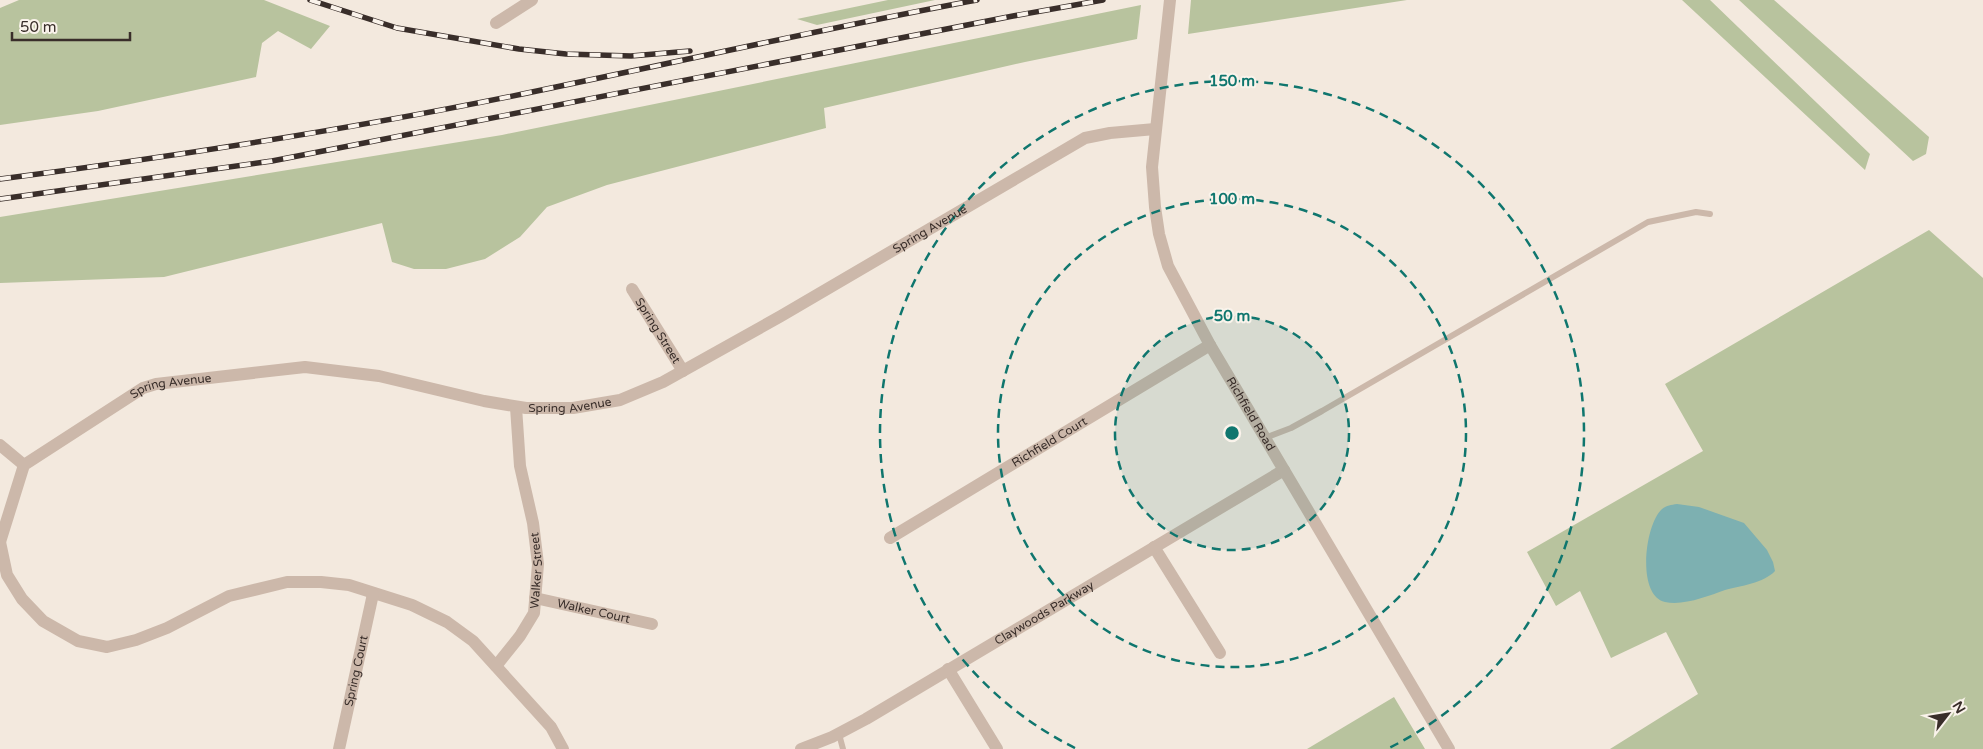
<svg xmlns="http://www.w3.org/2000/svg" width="1983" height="749" font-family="'Varela Round',sans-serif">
	<rect width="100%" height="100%" fill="#f3e9de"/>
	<!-- green -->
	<path fill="#b8c39e" d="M19,0H264L330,26L311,49L278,31L262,43L256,77L98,111L0,125V8Z
		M888,0H935L817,25L797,19Z
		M1191,0H1407L1188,34Z
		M1682,0H1710L1870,154L1865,170Z
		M1739,0H1774L1929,137L1926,154L1913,161Z
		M1141,5L1137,39L1025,62L824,108L826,128L607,185L547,207L520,237L485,259L446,269H414L392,262L382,223L164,277L0,283V217L502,135Z
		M1929,230L1983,278V749H1610L1698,694L1666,632L1611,658L1580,591L1556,606L1527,552L1703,451L1665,384Z
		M1394,697L1425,749H1307Z"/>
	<!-- water -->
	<path fill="#7db0b1" d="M1677,504L1699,507L1744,523L1767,550L1773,562L1775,571C1764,583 1740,586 1725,590C1708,596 1684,606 1665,602C1636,595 1645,524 1662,509C1667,505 1671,505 1677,504Z"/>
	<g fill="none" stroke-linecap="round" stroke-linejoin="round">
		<!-- service -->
		<path stroke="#ccb8aa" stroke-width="6" d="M1265,438L1291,428L1322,411L1648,222L1696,212L1710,214
			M839,734L843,749"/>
		<!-- minor -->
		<g stroke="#ccb8aa" stroke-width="12">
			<path d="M496,23L532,0"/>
			<path id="s1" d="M632,289L683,371"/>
			<path d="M0,445L24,465"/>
			<path id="s2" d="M890,538L1210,345"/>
			<path id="s3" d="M0,542L24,465L143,388L156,384L305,367L379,376L484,401L526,408H573L620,400L663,382L781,316L1085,138L1110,133L1155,129"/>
			<path d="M0,542L7,575L22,599L43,621L78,641L107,647L136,640L167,628L229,596L287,582H321L349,585L412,605L447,622L473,641L551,727L563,749"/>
			<path d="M1154,547L1220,653"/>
			<path id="s4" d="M535,598L652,624"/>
			<path id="s5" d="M496,666L520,636L534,613L538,564L533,523L520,466L516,407"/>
			<path d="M948,669L997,749"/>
			<path id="s6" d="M339,749L373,594"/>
			<path id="s7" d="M801,749L832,737L866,719L1284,470"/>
		</g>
		<!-- tertiary -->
		<path stroke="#ccb8aa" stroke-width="12" id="s8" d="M1170,0L1152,167L1155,207L1159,234L1168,266L1210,345L1449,749"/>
		<defs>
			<path id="rail" d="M310,0L397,28L519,49L566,54L631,56L690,51
				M0,179C186,155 372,126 556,87C696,58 836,26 977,0
				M0,199L272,161L1013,16L1103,0"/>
		</defs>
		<!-- rail casing -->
		<use href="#rail" stroke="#392e2a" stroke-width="5.5"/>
		<!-- rail -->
		<use href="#rail" stroke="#faf3eb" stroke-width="4" stroke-dasharray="11" stroke-linecap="butt"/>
	</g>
	<!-- distance rings -->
	<circle cx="1232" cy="433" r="117" fill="#0f766e" fill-opacity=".12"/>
	<g fill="none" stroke="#0f766e" stroke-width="2.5" stroke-dasharray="9 6">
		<circle cx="1232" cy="433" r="117"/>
		<circle cx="1232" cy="433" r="234"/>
		<path d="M1075 748A352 352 0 1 1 1389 748"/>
	</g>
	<g text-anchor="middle" stroke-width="4" stroke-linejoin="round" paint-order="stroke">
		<!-- street labels -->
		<g font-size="12" fill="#392e2a" stroke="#faf3eb">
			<text dy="4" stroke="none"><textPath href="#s3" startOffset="1060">Spring Avenue</textPath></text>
			<text dy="4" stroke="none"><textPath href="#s1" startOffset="49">Spring Street</textPath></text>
			<text dy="4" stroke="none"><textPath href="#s3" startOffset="250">Spring Avenue</textPath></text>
			<text dy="4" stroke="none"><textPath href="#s3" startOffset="655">Spring Avenue</textPath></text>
			<text dy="4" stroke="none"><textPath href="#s8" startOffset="438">Richfield Road</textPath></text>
			<text dy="4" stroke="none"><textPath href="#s2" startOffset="186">Richfield Court</textPath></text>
			<text dy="4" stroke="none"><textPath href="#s5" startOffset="108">Walker Street</textPath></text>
			<text dy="4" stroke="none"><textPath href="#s4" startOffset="60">Walker Court</textPath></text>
			<text dy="4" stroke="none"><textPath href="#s7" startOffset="279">Claywoods Parkway</textPath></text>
			<text dy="4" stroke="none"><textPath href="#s6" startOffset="80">Spring Court</textPath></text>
		</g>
	</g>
	<circle cx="1232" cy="433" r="8" fill="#0f766e" stroke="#faf3eb" stroke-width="2.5"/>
	<g font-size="15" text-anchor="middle" font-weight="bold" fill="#0f766e" stroke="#faf3eb" stroke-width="4" stroke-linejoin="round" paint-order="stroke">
		<text x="1232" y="86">150 m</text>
		<text x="1232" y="204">100 m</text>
		<text x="1232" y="321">50 m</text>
	</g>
	<!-- north arrow -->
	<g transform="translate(1948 714) rotate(59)" stroke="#faf3eb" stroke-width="4" paint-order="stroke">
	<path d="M0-4L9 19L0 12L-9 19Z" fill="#392e2a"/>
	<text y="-8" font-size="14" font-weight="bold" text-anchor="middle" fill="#392e2a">N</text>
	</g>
	<!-- scale -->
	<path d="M12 32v8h118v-8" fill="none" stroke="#392e2a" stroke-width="2.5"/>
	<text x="20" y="32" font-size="15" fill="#392e2a" stroke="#faf3eb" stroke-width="4" paint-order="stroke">50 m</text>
</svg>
